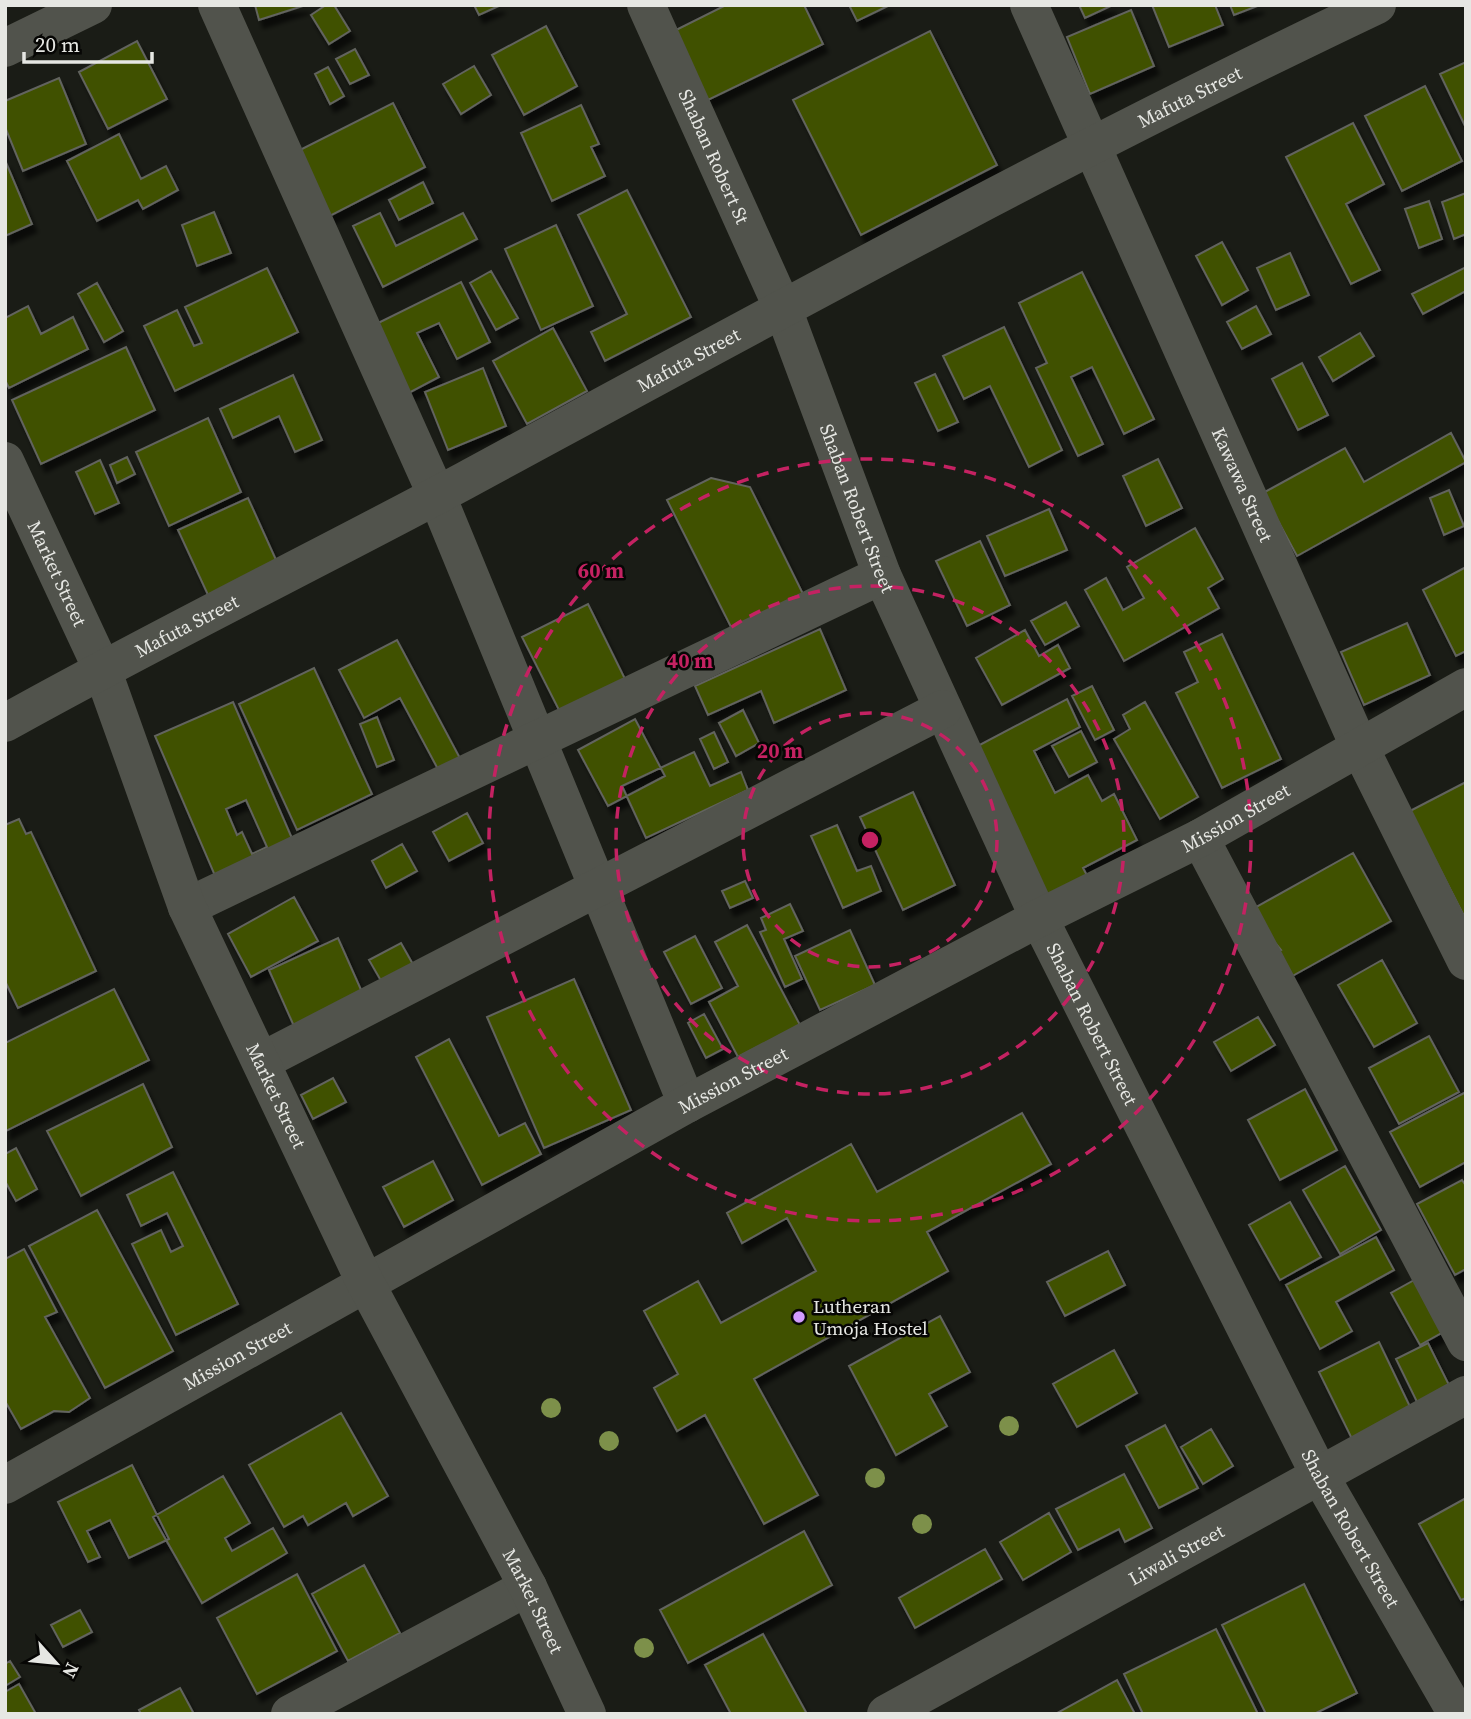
<svg xmlns="http://www.w3.org/2000/svg" width="1471" height="1719" font-family="'Source Serif 4',serif">
	<defs>
		<filter id="shadow"><feDropShadow dx="4.5" dy="8" stdDeviation="2" flood-color="#0009"/></filter>
	</defs>
	<rect width="100%" height="100%" fill="#1a1c16"/>
	<!-- building -->
	<path fill="#415101" stroke="#62645e" stroke-width="2" fill-rule="evenodd" filter="url(#shadow)" d="M255,5H306L259,20Z
		M326,5H334L350,31L329,44L311,15Z
		M474,5H501L479,15Z
		M726,5H804L823,44L708,100L674,31Z
		M849,5H890L857,21Z
		M1079,5H1113L1085,18Z
		M1152,5H1215L1223,25L1169,47Z
		M1230,5H1260L1234,15Z
		M1131,10L1154,66L1090,94L1067,37Z
		M546,26L577,86L524,115L492,55Z
		M930,31L997,165L861,235L793,100Z
		M137,41L167,99L108,129L79,72Z
		M355,49L369,75L350,84L336,59Z
		M1466,62V128L1440,74Z
		M474,66L491,95L461,114L443,84Z
		M328,67L344,96L330,104L315,74Z
		M59,78L86,144L23,171L5,127V101Z
		M1425,86L1462,161L1402,191L1365,116Z
		M393,103L425,167L322,220L290,155Z
		M581,105L599,144L591,147L605,176L552,201L521,133Z
		M1353,123L1384,184L1346,204L1380,270L1351,284L1286,157Z
		M119,134L141,179L166,166L178,190L143,209L138,200L97,221L67,161Z
		M5,160L32,224L5,236Z
		M423,182L433,203L399,220L389,200Z
		M627,190L691,317L605,361L591,332L627,314L578,215Z
		M1466,193V234L1454,239L1442,202Z
		M1429,201L1442,239L1419,248L1405,209Z
		M214,212L231,253L197,266L182,225Z
		M380,213L396,246L463,213L477,239L383,287L353,226Z
		M556,225L593,306L541,330L505,249Z
		M1222,242L1248,290L1222,305L1196,256Z
		M1290,253L1309,295L1276,310L1257,268Z
		M1466,267V291L1423,314L1412,294Z
		M267,268L298,332L175,391L144,326L177,310L194,346L202,343L185,307Z
		M491,271L518,318L496,330L470,283Z
		M1082,272L1154,419L1124,434L1092,367L1071,377L1103,444L1078,456L1036,368L1047,363L1019,303Z
		M461,282L490,342L457,359L439,323L417,333L439,377L405,395L372,326Z
		M97,283L123,331L104,342L78,294Z
		M28,306L41,334L73,317L88,349L9,388L5,380V318Z
		M1256,306L1271,334L1242,349L1227,322Z
		M1004,327L1062,450L1029,467L990,386L964,399L943,356Z
		M553,328L587,391L527,424L493,361Z
		M1360,333L1374,356L1333,381L1319,357Z
		M126,347L155,410L41,464L12,400Z
		M1302,363L1328,415L1298,430L1272,379Z
		M483,368L506,426L448,450L425,392Z
		M935,374L958,422L938,431L915,383Z
		M293,375L322,440L295,452L279,416L233,438L220,409Z
		M208,418L241,492L169,526L136,452Z
		M1451,433L1466,462L1297,556L1263,493L1345,448L1364,482Z
		M127,457L135,474L117,483L110,465Z
		M1158,459L1182,508L1146,526L1123,476Z
		M100,460L119,503L95,514L76,472Z
		M711,478L750,487L806,600L735,635L667,500Z
		M1449,490L1464,526L1444,535L1430,498Z
		M248,498L277,562L208,595L178,530Z
		M1049,509L1067,550L1005,576L987,536Z
		M1195,528L1223,579L1208,588L1219,608L1124,661L1085,590L1106,578L1123,610L1144,598L1127,567Z
		M980,541L1010,605L967,626L936,561Z
		M1466,567V651L1456,656L1423,590Z
		M1066,602L1079,626L1045,645L1031,621Z
		M588,604L627,683L562,716L522,637Z
		M1407,623L1430,675L1364,705L1341,652Z
		M820,629L846,690L774,723L761,691L708,715L695,686Z
		M1025,630L1039,656L1058,645L1070,668L1002,705L976,658Z
		M1222,634L1281,759L1222,788L1176,693L1198,682L1184,652Z
		M397,640L462,762L440,773L400,698L364,718L339,670Z
		M314,668L372,794L297,830L239,704Z
		M1092,686L1114,730L1095,740L1072,696Z
		M1067,699L1080,727L1034,751L1055,793L1088,775L1102,801L1114,794L1137,840L1083,868L1092,885L1053,906L972,749Z
		M233,702L294,843L216,878L155,736ZM246,800L267,847L252,854L242,832L237,835L226,809Z
		M1145,702L1198,797L1160,819L1114,739L1130,729L1123,715Z
		M743,710L759,743L736,756L719,723Z
		M377,717L394,760L377,767L360,724Z
		M635,719L665,776L608,806L578,750Z
		M1081,731L1097,762L1069,777L1052,746Z
		M714,732L728,762L714,769L700,739Z
		M694,752L710,786L741,772L748,790L646,838L622,786Z
		M1466,782V920L1410,811Z
		M913,792L955,885L903,910L860,817Z
		M467,813L483,843L449,861L433,832Z
		M19,819L26,834L31,832L96,971L18,1008L5,981V825Z
		M837,825L857,871L871,866L881,891L843,908L811,836Z
		M402,844L417,871L386,888L372,861Z
		M1353,853L1391,921L1287,979L1273,954L1281,950L1249,911Z
		M745,881L753,898L730,908L722,891Z
		M294,897L318,941L251,977L228,934Z
		M790,904L803,931L784,939L802,979L785,987L760,932L766,930L761,918Z
		M747,925L800,1025L738,1057L709,1002L738,986L715,942Z
		M850,930L875,985L820,1010L795,956Z
		M695,936L722,988L691,1004L664,952Z
		M338,938L366,1001L297,1033L269,970Z
		M401,943L415,968L384,986L369,960Z
		M1382,960L1417,1023L1374,1047L1338,985Z
		M574,979L631,1110L544,1148L487,1017Z
		M114,989L149,1060L6,1131L5,1043Z
		M704,1014L723,1049L706,1058L688,1023Z
		M1258,1017L1275,1045L1231,1071L1214,1042Z
		M1429,1036L1459,1092L1399,1124L1369,1068Z
		M449,1039L499,1136L525,1123L541,1154L482,1185L416,1057Z
		M333,1078L346,1102L313,1119L301,1095Z
		M143,1084L172,1147L81,1196L47,1131Z
		M1305,1089L1337,1150L1280,1180L1248,1120Z
		M1466,1092V1162L1420,1187L1390,1132Z
		M1022,1113L1051,1164L927,1232L948,1271L754,1379L818,1495L764,1524L705,1415L677,1431L654,1388L678,1374L644,1311L698,1281L721,1323L816,1271L787,1218L742,1243L727,1213L851,1144L877,1192Z
		M16,1148L37,1189L16,1201L5,1181V1154Z
		M433,1161L453,1200L404,1227L383,1187Z
		M1345,1166L1381,1230L1340,1254L1303,1190Z
		M173,1172L238,1304L176,1335L132,1244L161,1230L171,1252L183,1246L167,1213L141,1226L127,1195Z
		M1462,1180L1466,1186V1269L1455,1275L1417,1204Z
		M1290,1202L1321,1257L1280,1280L1249,1225Z
		M97,1210L173,1351L105,1388L29,1246Z
		M1376,1237L1394,1270L1336,1302L1352,1331L1320,1349L1286,1285Z
		M24,1249L57,1312L45,1317L90,1398L69,1412L54,1411L21,1429L5,1401V1259Z
		M1108,1251L1125,1285L1065,1316L1047,1282Z
		M1416,1279L1445,1331L1420,1345L1391,1293Z
		M940,1316L970,1372L929,1394L947,1426L896,1455L849,1366Z
		M1379,1342L1414,1415L1355,1445L1319,1372Z
		M1428,1343L1450,1387L1418,1404L1396,1359Z
		M1114,1350L1137,1393L1077,1427L1053,1384Z
		M341,1413L388,1496L353,1516L346,1503L308,1525L303,1516L284,1527L249,1465Z
		M1165,1425L1198,1488L1159,1508L1126,1446Z
		M1211,1429L1233,1466L1203,1484L1181,1447Z
		M132,1465L169,1539L129,1558L110,1520L87,1531L100,1557L88,1562L58,1502Z
		M1124,1474L1152,1528L1125,1542L1119,1529L1078,1550L1056,1509Z
		M223,1476L250,1523L225,1538L232,1551L273,1528L287,1553L202,1603L153,1517Z
		M1466,1498V1598L1461,1600L1419,1524Z
		M1049,1513L1071,1552L1023,1580L1000,1542Z
		M804,1531L832,1585L688,1663L660,1610Z
		M985,1549L1002,1579L915,1628L899,1598Z
		M364,1565L400,1633L348,1661L312,1594Z
		M297,1574L337,1651L257,1694L217,1618Z
		M1304,1584L1357,1693L1314,1714H1266L1222,1625Z
		M80,1610L92,1632L63,1647L51,1625Z
		M1216,1629L1258,1714H1143L1124,1674Z
		M763,1634L807,1714H731L705,1665Z
		M10,1661L20,1677L5,1686V1664Z
		M1117,1680L1135,1714H1057V1713Z
		M19,1684L36,1714H5V1692Z
		M180,1688L194,1714H141L139,1710Z"/>
	<g fill="none" stroke-linecap="round" stroke-linejoin="round">
		<!-- street -->
		<g stroke="#51534c" stroke-width="38">
			<path d="M217,5L437,496L687,1104"/>
			<path id="s1" d="M646,5L783,309L882,575L1039,918L1320,1476L1457,1714"/>
			<path id="s2" d="M1029,5L1359,746L1466,961"/>
			<path d="M5,48L93,5"/>
			<path d="M1200,838L1466,1342"/>
			<path d="M187,907L882,575"/>
			<path d="M262,1061L943,709"/>
			<path id="s3" d="M5,1485L687,1104L1039,918L1200,838L1466,687"/>
			<path d="M290,1714L528,1587"/>
			<path id="s4" d="M886,1714L1466,1395"/>
		</g>
		<!-- secondary -->
		<g stroke="#51534c" stroke-width="38">
			<path id="s5" d="M5,461L102,669L187,907L365,1282L528,1587L587,1714"/>
			<path id="s6" d="M5,723C157,638 313,562 466,480C767,317 1067,152 1377,5"/>
		</g>
	</g>
	<!-- trees -->
	<g fill="#7d904a">
		<circle cx="551" cy="1408" r="10"/>
		<circle cx="1009" cy="1426" r="10"/>
		<circle cx="609" cy="1441" r="10"/>
		<circle cx="875" cy="1478" r="10"/>
		<circle cx="922" cy="1524" r="10"/>
		<circle cx="644" cy="1648" r="10"/>
	</g>
	<!-- distance rings -->
	<g fill="none" stroke="#c42262" stroke-width="3.5" stroke-dasharray="12 9">
		<circle cx="870" cy="840" r="127"/>
		<circle cx="870" cy="840" r="254"/>
		<circle cx="870" cy="840" r="381"/>
	</g>
	<!-- markers -->
	<circle fill="#d29cfd" stroke="#060604" stroke-width="2.5" cx="799" cy="1317" r="7"/>
	<g text-anchor="middle" stroke-width="5" stroke-linejoin="round" paint-order="stroke">
		<!-- street labels -->
		<g font-size="19" fill="#e6e7e3" stroke="#060604">
			<text dy="7" stroke="none"><textPath href="#s6" startOffset="1340">Mafuta Street</textPath></text>
			<text dy="7" stroke="none"><textPath href="#s1" startOffset="166">Shaban Robert St</textPath></text>
			<text dy="7" stroke="none"><textPath href="#s6" startOffset="774">Mafuta Street</textPath></text>
			<text dy="7" stroke="none"><textPath href="#s2" startOffset="525">Kawawa Street</textPath></text>
			<text dy="7" stroke="none"><textPath href="#s1" startOffset="546">Shaban Robert Street</textPath></text>
			<text dy="7" stroke="none"><textPath href="#s5" startOffset="124">Market Street</textPath></text>
			<text dy="7" stroke="none"><textPath href="#s6" startOffset="206">Mafuta Street</textPath></text>
			<text dy="7" stroke="none"><textPath href="#s3" startOffset="1400">Mission Street</textPath></text>
			<text dy="7" stroke="none"><textPath href="#s1" startOffset="1113">Shaban Robert Street</textPath></text>
			<text dy="7" stroke="none"><textPath href="#s3" startOffset="833">Mission Street</textPath></text>
			<text dy="7" stroke="none"><textPath href="#s5" startOffset="691">Market Street</textPath></text>
			<text dy="7" stroke="none"><textPath href="#s3" startOffset="266">Mission Street</textPath></text>
			<text dy="7" stroke="none"><textPath href="#s1" startOffset="1680">Shaban Robert Street</textPath></text>
			<text dy="7" stroke="none"><textPath href="#s4" startOffset="331">Liwali Street</textPath></text>
			<text dy="7" stroke="none"><textPath href="#s5" startOffset="1258">Market Street</textPath></text>
		</g>
		<!-- poi labels -->
		<g font-size="19" fill="#e6e7e3" stroke="#060604" text-anchor="start">
			<text x="813" y="1313">Lutheran<tspan x="813" dy="22">Umoja Hostel</tspan></text>
		</g>
	</g>
	<circle cx="870" cy="840" r="10" fill="#c42262" stroke="#060604" stroke-width="3.5"/>
	<g font-size="21" text-anchor="middle" font-weight="bold" fill="#c42262" stroke="#060604" stroke-width="5" stroke-linejoin="round" paint-order="stroke">
		<text x="601" y="578">60 m</text>
		<text x="690" y="668">40 m</text>
		<text x="780" y="758">20 m</text>
	</g>
	<!-- border -->
	<rect width="1471" height="1719" fill="none" stroke="#e6e7e3" stroke-width="14"/>
	<!-- north arrow -->
	<g transform="translate(56 1663) rotate(117)" stroke="#060604" stroke-width="5" paint-order="stroke">
	<path d="M0-5L12 26L0 18L-12 26Z" fill="#e6e7e3"/>
	<text y="-10" font-size="19" font-weight="bold" text-anchor="middle" fill="#e6e7e3">N</text>
	</g>
	<!-- scale -->
	<path d="M24 52v10h128v-10" fill="none" stroke="#e6e7e3" stroke-width="3.5"/>
	<text x="35" y="52" font-size="21" fill="#e6e7e3" stroke="#060604" stroke-width="5" paint-order="stroke">20 m</text>
</svg>
